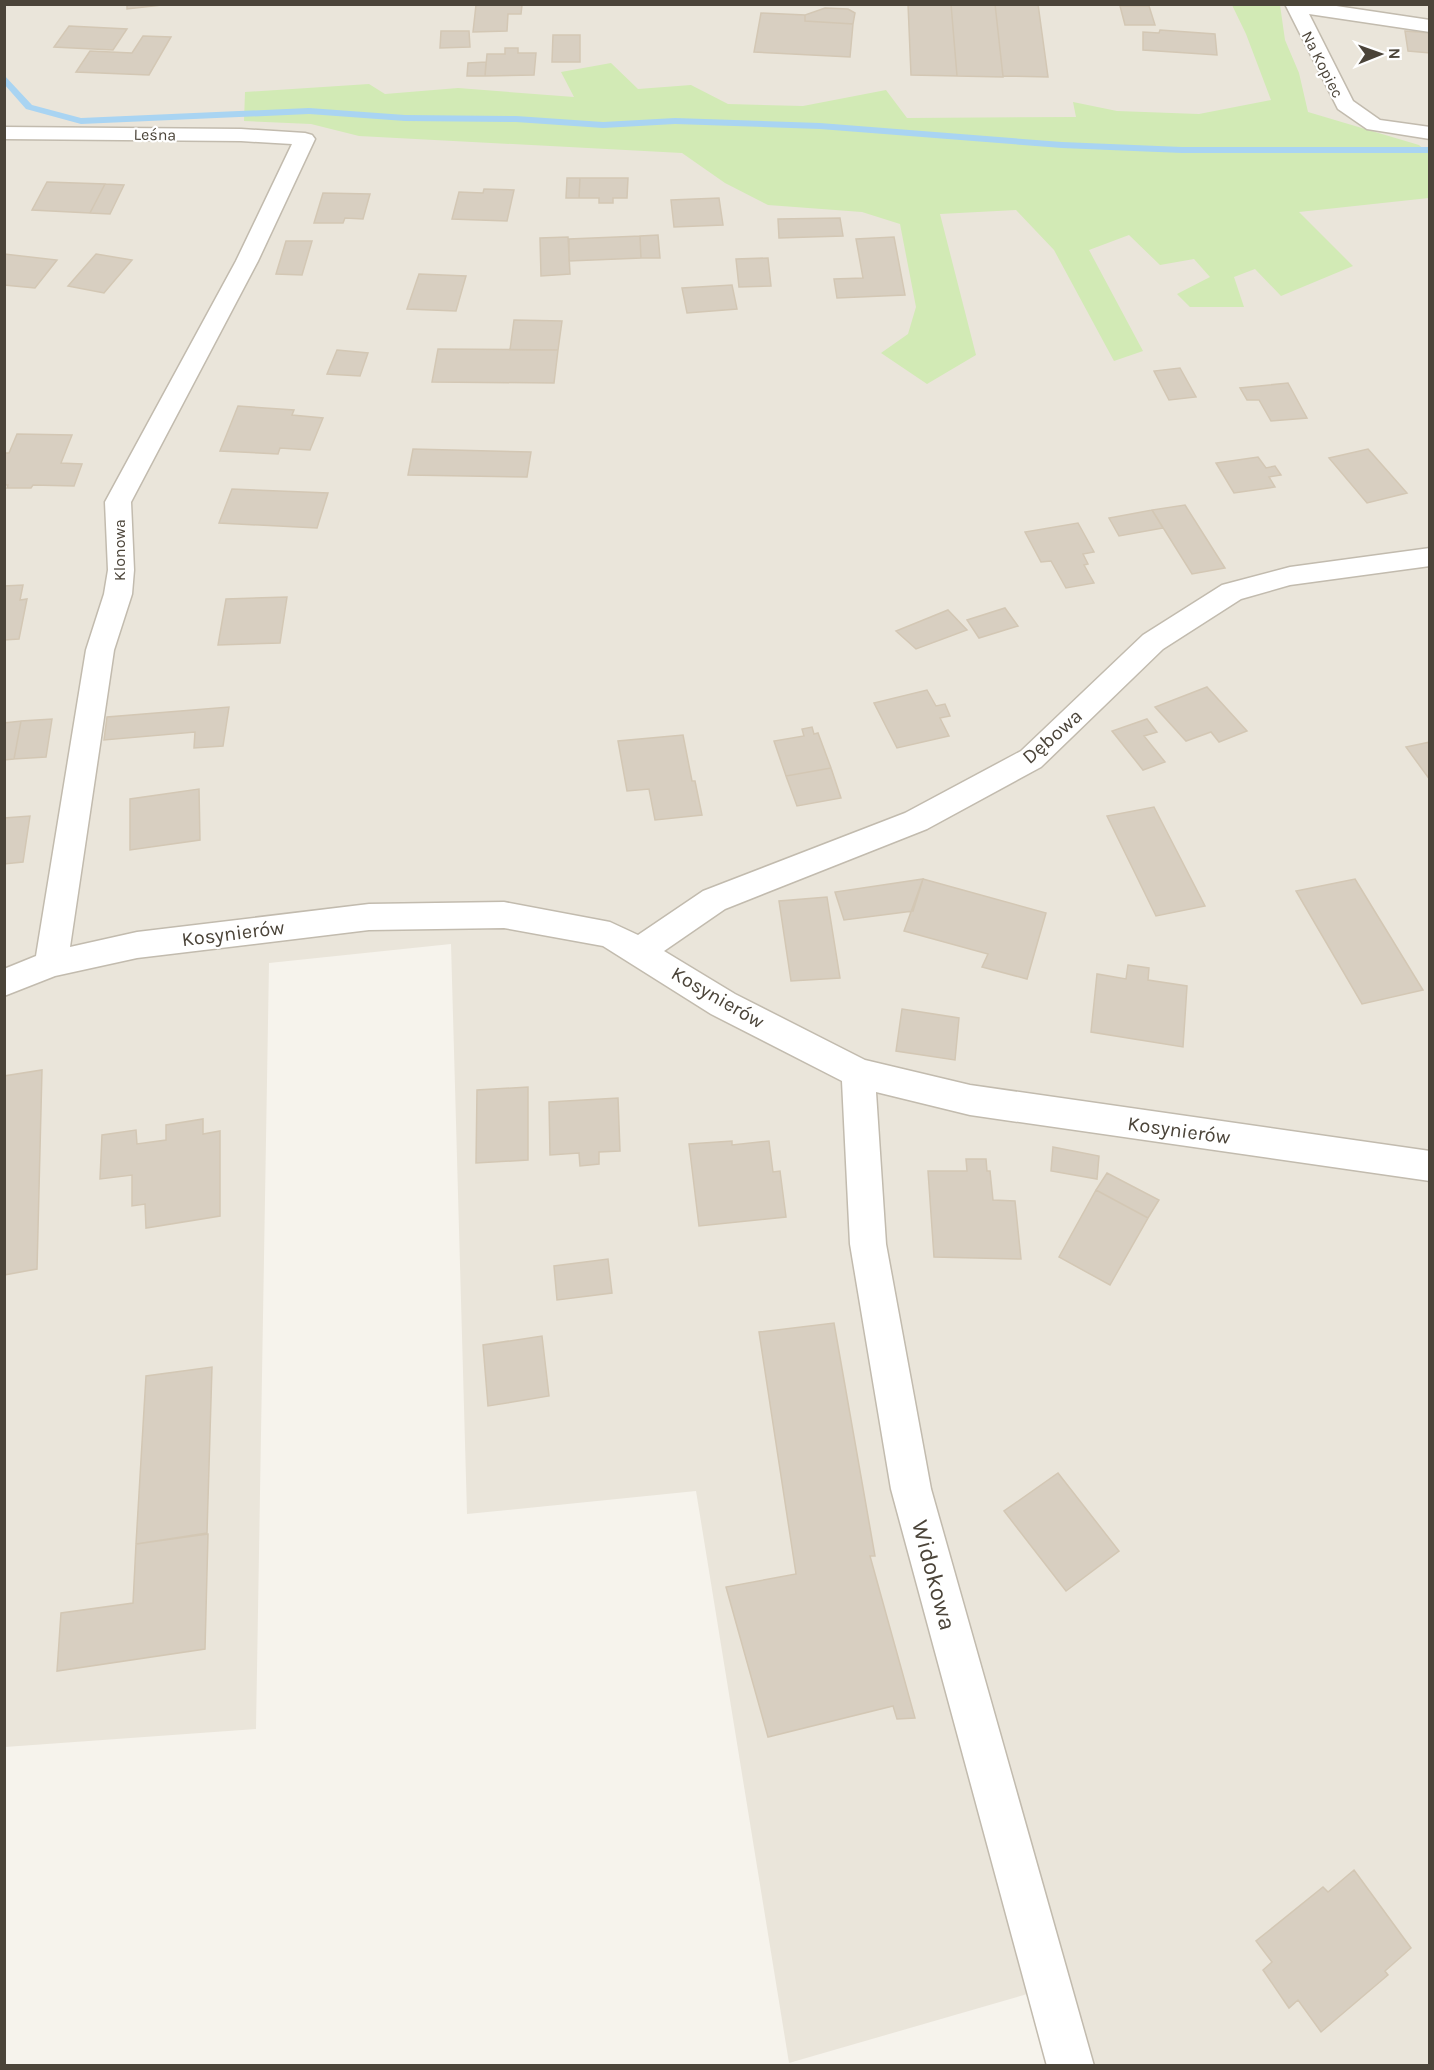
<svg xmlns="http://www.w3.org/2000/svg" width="1434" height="2070" font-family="Karla,sans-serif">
	<rect width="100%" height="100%" fill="#f6f3ec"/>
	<!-- residential -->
	<path fill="#eae5da" d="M5,5H1429V2065H1094L1069,1982L789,2063L696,1491L467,1514L451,944L269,963L256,1729L5,1747Z"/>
	<!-- green -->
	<path fill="#d2eab5" d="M1232,5H1280L1285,40L1299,73L1308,112L1419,145L1429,154V198L1299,212L1353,266L1281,296L1255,269L1234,277L1244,307H1190L1177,294L1210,277L1194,259L1160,265L1129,235L1089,250L1143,351L1114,361L1054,250L1016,210L940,214L976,355L927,384L881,353L908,334L916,307L900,224L862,212L768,205L725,183L682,153L359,136L311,124L244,121L245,92L369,84L385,94L458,88L574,97L561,72L611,63L638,89L691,85L728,104L803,106L886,90L907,118L1076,117L1073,102L1117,111L1199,114L1271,100L1246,34Z"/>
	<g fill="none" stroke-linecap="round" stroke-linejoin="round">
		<!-- stream -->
		<path fill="#a9d4f2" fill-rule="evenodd" d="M4,75L32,105L81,118L309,108L405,115L516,116L603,122L675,118L820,123L1062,142L1182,147H1430V153H1182L1062,148L820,129L675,124L603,128L516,122L405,121L309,114L81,124L26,109L4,84Z"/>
	</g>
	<!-- building -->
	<path fill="#d8cfc1" stroke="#d3c7b4" stroke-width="1.5" d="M127,4H171L127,9Z
		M908,4H951L957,76L911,75Z
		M951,4H995L1003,77L957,76Z
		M995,4H1038L1048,77L1003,76Z
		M476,5H522L521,14H508L507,31L473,32Z
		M1120,6H1149L1155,25H1125Z
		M825,8L848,9L855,13L853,24L805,21V15Z
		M761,13L805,15V21L853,24L850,57L754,52Z
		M69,26L127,29L113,50L54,47Z
		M1160,30L1215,34L1217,55L1143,50V32L1159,33Z
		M441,31H469L470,47L440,48Z
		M1405,31L1430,33V53L1408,51Z
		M553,35H580V62H552Z
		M143,36L171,37L149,75L76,72L90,51L132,53Z
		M505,48H518V53H536L534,75L485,76L487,54H505Z
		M486,62L485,76H467L468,63Z
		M567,178H580L579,198H566Z
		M580,178H628L627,198H613V203H599V198H579Z
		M47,182L105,184L90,213L32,210Z
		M105,184L124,185L110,214L90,213Z
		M484,189L514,190L507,221L452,219L459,192L483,193Z
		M323,193L370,194L363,219L345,218L343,223H314Z
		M719,198L723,225L674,227L671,200Z
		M840,218L843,236L779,238L778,219Z
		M658,235L660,258H641L640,236Z
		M640,236L641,258L569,261V239Z
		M568,237L570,274L541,276L540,238Z
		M894,237L905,295L837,298L834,279L863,278L856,239Z
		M286,241H312L302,275L276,274Z
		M4,254L57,260L35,288L4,285Z
		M96,254L132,260L104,293L68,286Z
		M768,258L771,286L739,287L736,259Z
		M419,274L466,276L456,311L407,309Z
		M732,285L737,309L687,313L682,288Z
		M514,320L562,321L558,350H510Z
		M438,349L558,350L554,383L432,382Z
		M337,350L368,353L360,376L327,374Z
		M1180,368L1196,397L1169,400L1154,371Z
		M1288,383L1307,418L1271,421L1259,400H1247L1240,388Z
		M238,406L294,410L292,415L323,418L310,450L280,448L278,454L220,451Z
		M17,434L72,435L61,463L82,464L74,486L33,485L31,488H7L8,485H4V453H9Z
		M413,449L531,452L527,477L408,475Z
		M1368,449L1407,493L1367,503L1329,458Z
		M1258,457L1266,468L1275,466L1281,475L1269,477L1275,487L1234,493L1216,463Z
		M232,489L328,493L317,528L219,523Z
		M1185,505L1225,568L1192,574L1152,510Z
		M1152,510L1163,528L1119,536L1109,518Z
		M1078,523L1094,552L1083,554L1088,564L1084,565L1094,583L1066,588L1051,561L1041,562L1025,532Z
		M23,585L20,600L27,599L19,639L4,640V586Z
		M287,597L280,643L218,645L226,599Z
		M1005,608L1018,626L979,638L967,620Z
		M948,610L967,630L916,649L896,631Z
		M1207,687L1247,731L1219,742L1211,732L1186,741L1155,707Z
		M927,690L936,706L945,704L950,716L940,718L949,736L897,748L874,703Z
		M229,707L223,746L194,748L195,732L104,740L107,717Z
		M52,719L46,757L14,759L21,721Z
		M1147,719L1157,732L1144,736L1165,762L1143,770L1112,731Z
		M21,721L14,759L4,760V723Z
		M812,727L814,734L818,733L831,768L786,776L774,741L804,736L802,729Z
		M683,735L692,781H695L702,815L655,820L649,789L627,791L618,741Z
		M1430,742V780L1406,747Z
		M831,768L841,798L797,806L786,776Z
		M199,789L200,840L130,850V799Z
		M1154,807L1205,906L1156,916L1107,816Z
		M30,816L23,862L4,864V818Z
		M923,879L913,911L844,920L835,892Z
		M923,879L1046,913L1027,979L982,967L988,954L904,931Z
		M1355,879L1423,990L1362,1004L1296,891Z
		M827,897L840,978L791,981L779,901Z
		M1128,965L1149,968L1148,980L1187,986L1183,1047L1091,1032L1097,974L1126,979Z
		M902,1009L959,1018L955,1060L896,1051Z
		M42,1070L37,1269L4,1275V1076Z
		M528,1087V1160L476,1163L477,1090Z
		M618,1098L620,1151L599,1152V1164L580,1166L579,1153L550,1155L549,1102Z
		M203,1119V1134L220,1131V1216L146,1228L145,1204L132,1206V1175L100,1179L102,1135L136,1130L137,1144L166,1140V1125Z
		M732,1141V1145L769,1141L773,1172L780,1171L786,1217L699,1226L689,1144Z
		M1053,1147L1099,1156L1097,1179L1051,1171Z
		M966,1159H986L987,1171H990L993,1200L1015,1201L1021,1259L934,1257L928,1171H967Z
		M1107,1173L1159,1200L1148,1218L1096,1190Z
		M1096,1190L1148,1218L1110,1285L1059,1257Z
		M608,1259L612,1293L557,1300L554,1266Z
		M834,1323L875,1556H870L915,1718L897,1719L893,1706L768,1737L726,1587L796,1574L759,1332Z
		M542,1336L549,1396L488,1406L483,1345Z
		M212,1367L207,1533L136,1544L146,1376Z
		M1058,1473L1119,1551L1066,1591L1004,1511Z
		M208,1534L205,1649L57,1671L61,1613L133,1603L136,1544Z
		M1354,1870L1411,1948L1385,1971L1388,1975L1321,2032L1298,2000L1289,2008L1263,1970L1272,1962L1256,1941L1323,1887L1328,1892Z"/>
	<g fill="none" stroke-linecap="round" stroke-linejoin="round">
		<defs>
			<path id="minor" d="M1285,4H1323L1430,20V32L1309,14L1353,101L1380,120L1430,127V139L1367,129L1338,109Z
				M4,127L241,129L305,133L312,135L315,139L258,261L131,502L134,570L132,594L114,650L70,947L137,932L369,904L504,902L610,922L638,935L703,891L905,813L1021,751L1143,635L1222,585L1290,567L1430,548V566L1290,585L1241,599L1163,649L1041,767L927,829L725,909L664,951L735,994L865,1060L970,1085L1430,1151V1181L970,1115L876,1092L886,1244L931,1489L1094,2066H1047L891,1489L850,1244L842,1081L711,1014L603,946L504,928L369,930L137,958L55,976L4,996V969L36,956L86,650L104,594L108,570L105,502L236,261L292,144L241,141L4,139Z"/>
		</defs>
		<!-- minor casing -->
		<use href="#minor" stroke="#c2bbae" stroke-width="3"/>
		<!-- minor -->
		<use href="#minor" fill="#fff" fill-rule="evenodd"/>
	</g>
	<g text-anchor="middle" stroke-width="4.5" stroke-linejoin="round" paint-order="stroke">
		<!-- far-street labels -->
		<g font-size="16" fill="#4b4439" stroke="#fff">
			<text transform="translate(1323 64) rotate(63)" y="6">Na Kopiec</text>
			<text transform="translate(155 134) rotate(1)" y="6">Leśna</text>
			<text transform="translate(119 550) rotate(-90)" y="6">Klonowa</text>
		</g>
		<!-- street labels -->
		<g font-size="20" fill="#4b4439" stroke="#fff">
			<text transform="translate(1052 736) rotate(-41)" y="7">Dębowa</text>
			<text transform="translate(233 933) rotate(-7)" y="7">Kosynierów</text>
			<text transform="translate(718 997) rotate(30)" y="7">Kosynierów</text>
			<text transform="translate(1179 1130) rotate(8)" y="7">Kosynierów</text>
		</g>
		<!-- near-street labels -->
		<g font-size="24" fill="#4b4439" stroke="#fff">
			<text transform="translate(934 1575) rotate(75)" y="8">Widokowa</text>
		</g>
	</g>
	<!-- border -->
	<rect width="1434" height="2070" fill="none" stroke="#4b4439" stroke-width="12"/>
	<!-- north arrow -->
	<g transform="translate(1380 54) rotate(89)" stroke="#ffffff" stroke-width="4.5" paint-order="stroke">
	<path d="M0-4.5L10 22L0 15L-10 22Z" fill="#4b4439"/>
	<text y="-9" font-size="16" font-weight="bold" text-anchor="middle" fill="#4b4439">N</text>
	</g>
</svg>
